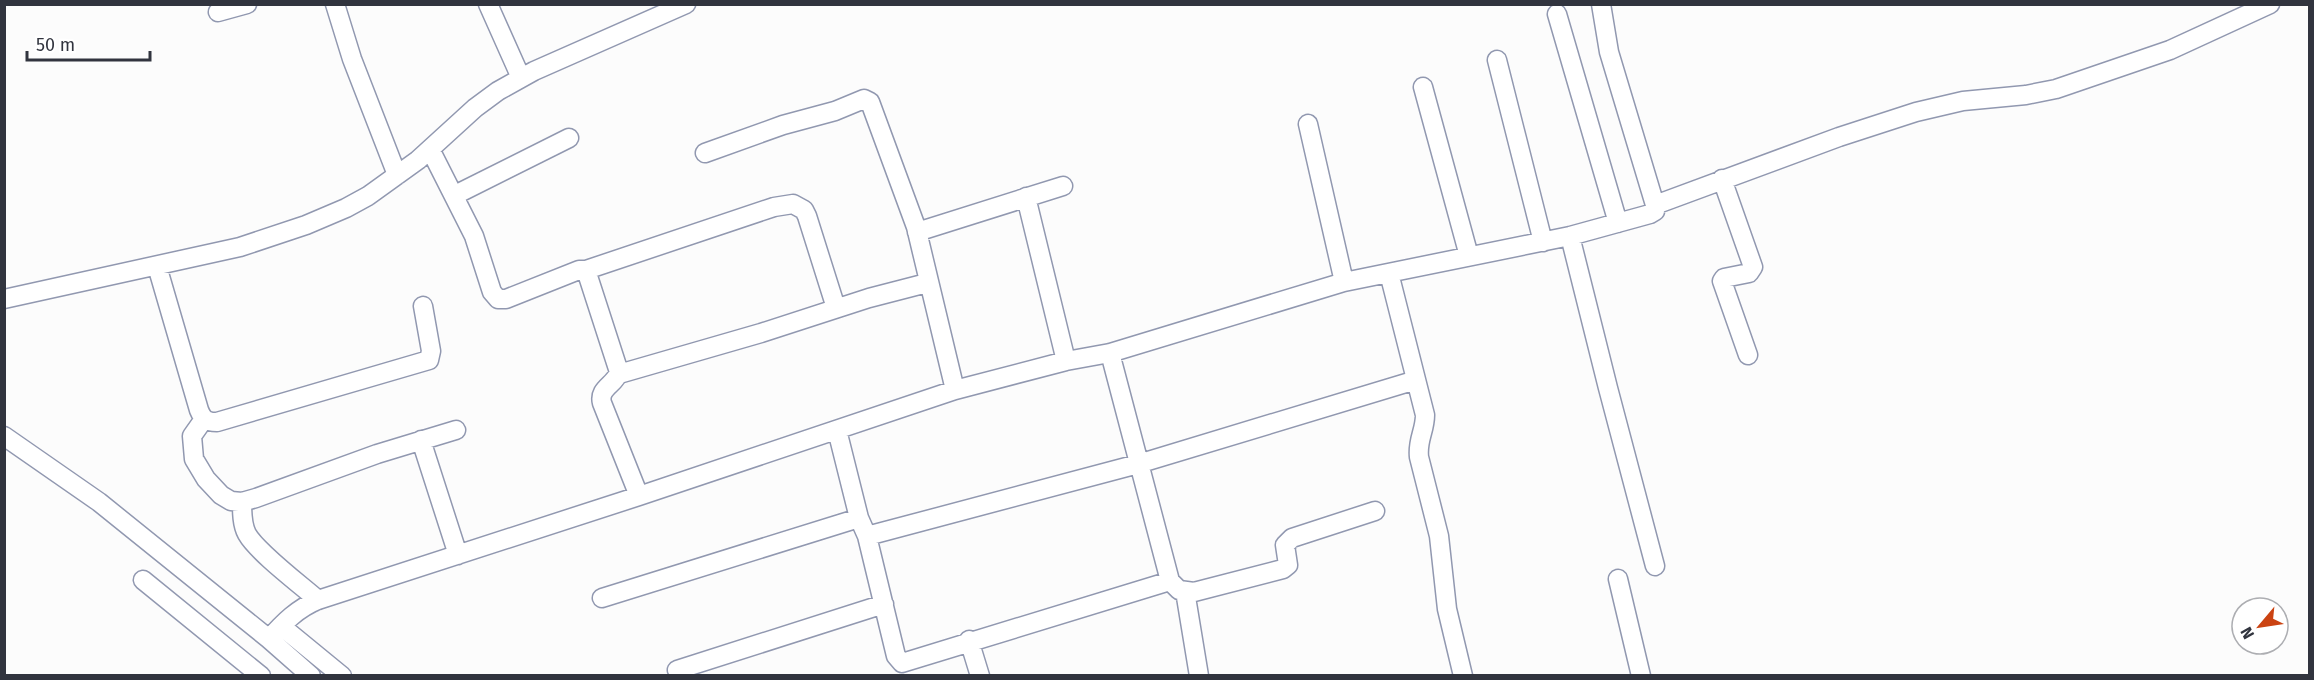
<svg xmlns="http://www.w3.org/2000/svg" width="2314" height="680" font-family="'Fira Sans',sans-serif">
	<rect width="100%" height="100%" fill="#fcfcfc"/>
	<g fill="none" stroke-linecap="round" stroke-linejoin="round">
		<defs>
			<path id="street" d="M335,4L352,59L397,175
				M488,4L521,78
				M1601,4L1609,52L1655,205
				M218,12L247,4
				M1557,14L1618,223
				M1497,60L1543,242
				M1423,87L1469,256
				M1308,124L1344,282
				M430,149L474,236L492,292L498,299H506L579,270H586L619,372C615,385 598,388 602,403L639,496
				M705,153L783,125L835,111L864,99L870,102L916,227L955,390
				M1722,179L1753,267L1749,273L1724,278L1722,281L1748,355
				M455,195L569,138
				M1026,197L1066,361
				M917,232L1063,186
				M1570,236L1608,388L1655,566
				M157,266L199,410C203,420 207,422 217,422L429,360L431,351L423,306
				M586,270L774,207L793,204L804,210L807,216L836,308
				M1389,273L1425,415C1425,431 1417,440 1419,457L1439,536L1447,609L1463,676
				M4,299L240,247L306,225L346,208L368,196L418,160L475,108L498,91L534,71L686,4
				M619,374L761,333L869,298L927,283
				M204,419L192,436L194,459L206,479L221,495L231,501L242,502L256,498L377,454L456,430
				M837,430L859,518
				M4,436L99,502L269,639L311,676
				M421,440L458,555
				M242,502C242,512 242,525 247,534C257,552 301,585 318,600
				M867,536L1138,464L1416,380
				M1618,579L1641,676
				M143,580L261,676
				M1170,581L1179,590L1194,592L1283,569L1288,565L1285,545L1292,538L1375,511
				M1185,591L1199,676
				M602,598L859,518L867,536L896,656L902,663L1170,581L1110,353
				M281,626L342,676
				M269,639C283,623 298,608 318,600L639,496L955,390L1066,361L1110,353L1344,282L1570,236L1650,214L1655,211V205L1839,137L1916,112L1963,101L2026,95L2056,89L2170,50L2270,4
				M969,640L980,676
				M677,670L884,604"/>
		</defs>
		<!-- street casing -->
		<use href="#street" stroke="#9198b0" stroke-width="21"/>
		<!-- street -->
		<use href="#street" stroke="#fff" stroke-width="18"/>
	</g>
	<!-- border -->
	<rect width="2314" height="680" fill="none" stroke="#31343e" stroke-width="12"/>
	<!-- north arrow -->
	<g transform="translate(2260 626) rotate(241)"><circle r="28" fill="#ffffff" stroke="#adaeb2" stroke-width="1.5"/>
	<path d="M0-4.5L10 22L0 15L-10 22Z" fill="#cb4312"/>
	<text y="-9" font-size="16" font-weight="bold" text-anchor="middle" fill="#31343e">N</text>
	</g>
	<!-- scale -->
	<path d="M27 51v9h123v-9" fill="none" stroke="#31343e" stroke-width="3"/>
	<text x="36" y="51" font-size="18" fill="#31343e" stroke="#ffffff" stroke-width="4.5" paint-order="stroke">50 m</text>
</svg>
